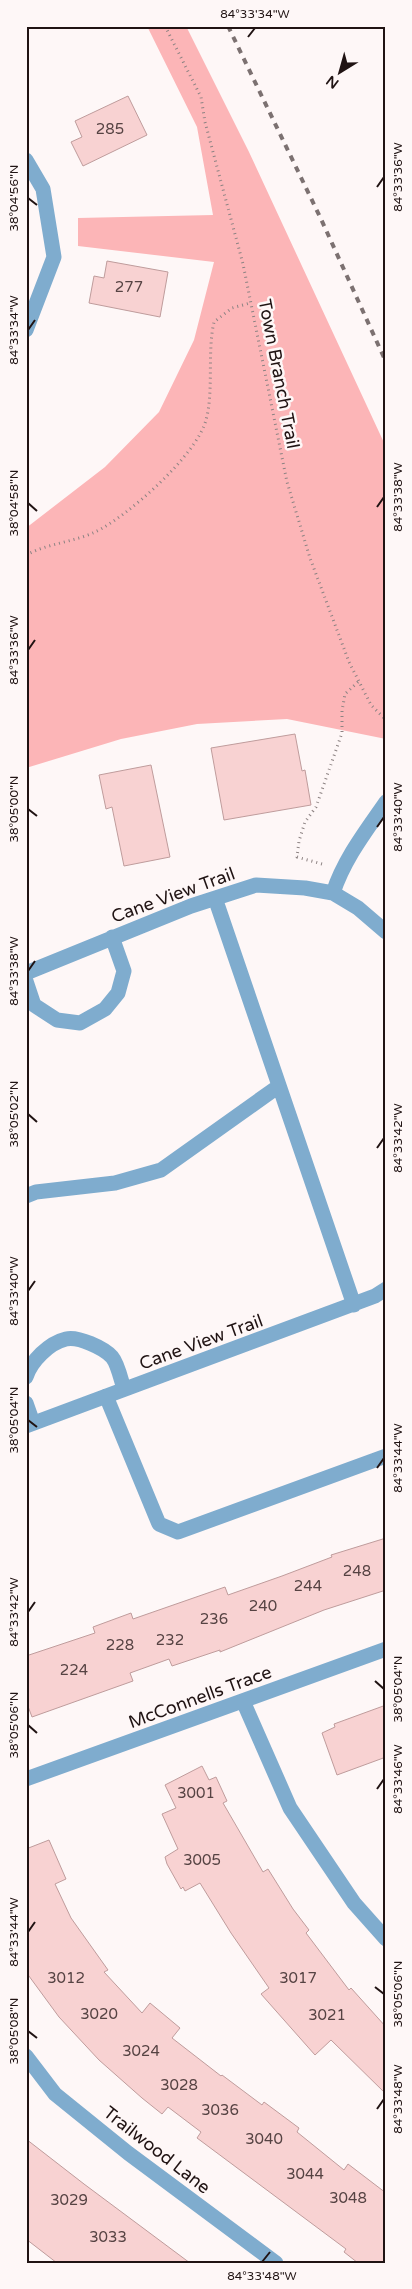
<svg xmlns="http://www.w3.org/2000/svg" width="412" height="2289" font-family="'Varela Round',sans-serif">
	<rect width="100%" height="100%" fill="#fef7f7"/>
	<!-- green -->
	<path fill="#fcb5b7" d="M147,26H186L249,152L386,447V739L287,719L197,724L121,739L26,768V528L105,467L159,412L194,340L214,262L78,246V218L213,215L197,127Z"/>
	<!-- building -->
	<path fill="#f8d2d2" stroke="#bf9c9c" d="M128,96L147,135L83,166L71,142L82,137L75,121Z
		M107,261L168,272L160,317L89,303L94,276L104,278Z
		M295,734L302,771L305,770L311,805L224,820L211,748Z
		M151,765L170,857L124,866L112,807L106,809L99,775Z
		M386,1538V1590L324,1610L220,1652V1650L172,1666L169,1659L130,1673L133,1681L32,1717L26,1701V1656L95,1633L93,1627L131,1613L133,1619L225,1587L228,1595L282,1576L332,1557L331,1555Z
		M386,1705V1757L337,1775L322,1733L335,1727L334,1724Z
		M202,1766L209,1780L216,1777L227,1801L223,1803L263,1872L268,1869L293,1909L309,1930L306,1933L349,1990L351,1988L386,2027V2094L331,2040L315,2055L261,1994L269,1988L231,1933L200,1883L185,1891L183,1887L181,1889L167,1864L165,1857L178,1849L162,1814L176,1808L165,1785Z
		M49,1840L66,1879L55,1884L71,1918L108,1970L104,1972L142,2013L150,2003L180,2028L172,2038L221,2076L222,2075L262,2105L264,2102L299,2128L297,2132L344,2170L348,2164L386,2193V2263H358L344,2252L346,2249L197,2138L201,2132L168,2107L162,2114L142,2098L99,2060L59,2017L26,1972V1849Z
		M26,2139L84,2184L190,2263H57L26,2239Z"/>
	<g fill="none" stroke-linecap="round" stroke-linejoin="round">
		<!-- path -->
		<path stroke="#8d8383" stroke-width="3" stroke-dasharray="1 4" stroke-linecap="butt" d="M165,26L201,97L205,122L243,264L287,482L310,558L349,662L371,705L386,720
			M26,555C49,543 74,542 95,532C127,517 197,455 206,420C214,391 207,352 214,322L232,308L250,303
			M322,864L297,857L299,841L305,822L316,807L342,733V711L345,694L359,681"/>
		<!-- minor -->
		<path stroke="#7facce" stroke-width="15" d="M26,160L43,189L54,257L26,330
			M333,893C344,859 366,831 386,802
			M215,898L354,1305
			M26,973L191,906L256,885L305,888L333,893L358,908L386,932
			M26,981L34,1005L57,1020L80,1023L105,1009L118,993L124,971L112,937
			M26,1196L36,1192L115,1183L161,1170L279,1086
			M26,1377C31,1361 49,1343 66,1339C78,1336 104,1348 112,1357C118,1364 121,1380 124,1389
			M106,1396L159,1524L178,1532L386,1456
			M26,1403L33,1423
			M26,1426L375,1296L386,1289
			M243,1701L290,1808L354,1903L386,1939
			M26,1779L386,1649
			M26,2056L55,2094L128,2153L276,2263"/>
		<!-- rail -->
		<path stroke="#7c7171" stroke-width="4" stroke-dasharray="6 6" stroke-linecap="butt" d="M228,26L321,219L386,362"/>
	</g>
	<!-- ticks -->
	<path fill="none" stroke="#201313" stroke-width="2" d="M248,37L255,28M377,187L384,177M28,198L37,205M28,330L35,320M28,503L37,511M377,507L384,497M28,650L35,640M28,809L37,816M377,827L384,817M28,971L35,961M28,1114L37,1122M377,1148L384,1138M28,1291L35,1281M28,1420L37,1427M377,1468L384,1458M28,1612L35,1602M375,1681L384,1689M28,1725L37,1733M377,1789L384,1779M28,1932L35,1922M375,1987L384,1994M28,2031L37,2038M377,2109L384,2099M262,2262L270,2252"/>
	<g text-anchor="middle" stroke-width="5" stroke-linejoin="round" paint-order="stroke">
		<!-- number labels -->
		<g font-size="15" fill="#564343">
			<text x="110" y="134">285</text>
			<text x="129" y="292">277</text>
			<text x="357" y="1576">248</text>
			<text x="308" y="1591">244</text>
			<text x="263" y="1611">240</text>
			<text x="214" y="1624">236</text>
			<text x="170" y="1645">232</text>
			<text x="120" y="1650">228</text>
			<text x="74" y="1675">224</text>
			<text x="196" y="1798">3001</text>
			<text x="202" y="1865">3005</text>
			<text x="66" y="1983">3012</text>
			<text x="298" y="1983">3017</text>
			<text x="99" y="2019">3020</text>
			<text x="327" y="2020">3021</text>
			<text x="141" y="2056">3024</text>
			<text x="179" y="2090">3028</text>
			<text x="220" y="2115">3036</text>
			<text x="264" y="2144">3040</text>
			<text x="305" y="2179">3044</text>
			<text x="348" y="2203">3048</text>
			<text x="69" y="2205">3029</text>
			<text x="108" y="2242">3033</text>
		</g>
		<!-- street labels -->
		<g font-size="18" fill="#201313" stroke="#fef7f7">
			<text transform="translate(279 374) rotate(79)" y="6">Town Branch Trail</text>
			<text transform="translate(173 895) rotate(-20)" y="6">Cane View Trail</text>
			<text transform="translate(201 1342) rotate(-20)" y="6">Cane View Trail</text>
			<text transform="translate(200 1697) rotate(-20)" y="6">McConnells Trace</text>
			<text transform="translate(157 2150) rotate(38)" y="6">Trailwood Lane</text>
		</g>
	</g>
	<!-- border -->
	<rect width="412" height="2289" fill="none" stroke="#fef7f7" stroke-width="55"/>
	<!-- north arrow -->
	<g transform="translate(340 72) rotate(217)" stroke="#fef7f7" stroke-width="4" paint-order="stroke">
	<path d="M0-4L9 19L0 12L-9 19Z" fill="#201313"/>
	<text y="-8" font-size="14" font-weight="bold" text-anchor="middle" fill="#201313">N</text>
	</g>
	<rect x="28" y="28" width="356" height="2234" fill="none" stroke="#201313" stroke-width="2"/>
	<g font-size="12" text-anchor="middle" fill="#201313">
		<text x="255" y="18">84°33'34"W</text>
		<text transform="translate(398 177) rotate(-90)" y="4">84°33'36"W</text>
		<text transform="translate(14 198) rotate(-90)" y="4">38°04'56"N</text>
		<text transform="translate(14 330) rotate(-90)" y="4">84°33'34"W</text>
		<text transform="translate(398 497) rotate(-90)" y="4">84°33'38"W</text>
		<text transform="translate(14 503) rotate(-90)" y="4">38°04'58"N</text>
		<text transform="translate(14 650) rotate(-90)" y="4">84°33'36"W</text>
		<text transform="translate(14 809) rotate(-90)" y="4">38°05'00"N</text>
		<text transform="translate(398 817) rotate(-90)" y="4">84°33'40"W</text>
		<text transform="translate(14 971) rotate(-90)" y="4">84°33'38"W</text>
		<text transform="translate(14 1114) rotate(-90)" y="4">38°05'02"N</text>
		<text transform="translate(398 1138) rotate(-90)" y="4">84°33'42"W</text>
		<text transform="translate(14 1291) rotate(-90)" y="4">84°33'40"W</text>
		<text transform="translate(14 1420) rotate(-90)" y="4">38°05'04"N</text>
		<text transform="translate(398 1458) rotate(-90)" y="4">84°33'44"W</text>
		<text transform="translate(14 1612) rotate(-90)" y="4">84°33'42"W</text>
		<text transform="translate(398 1689) rotate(-90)" y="4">38°05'04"N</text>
		<text transform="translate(14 1725) rotate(-90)" y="4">38°05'06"N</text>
		<text transform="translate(398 1779) rotate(-90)" y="4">84°33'46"W</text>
		<text transform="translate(14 1932) rotate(-90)" y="4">84°33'44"W</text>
		<text transform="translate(398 1994) rotate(-90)" y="4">38°05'06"N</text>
		<text transform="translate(14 2031) rotate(-90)" y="4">38°05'08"N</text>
		<text transform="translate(398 2099) rotate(-90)" y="4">84°33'48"W</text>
		<text x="262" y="2280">84°33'48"W</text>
	</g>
</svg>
